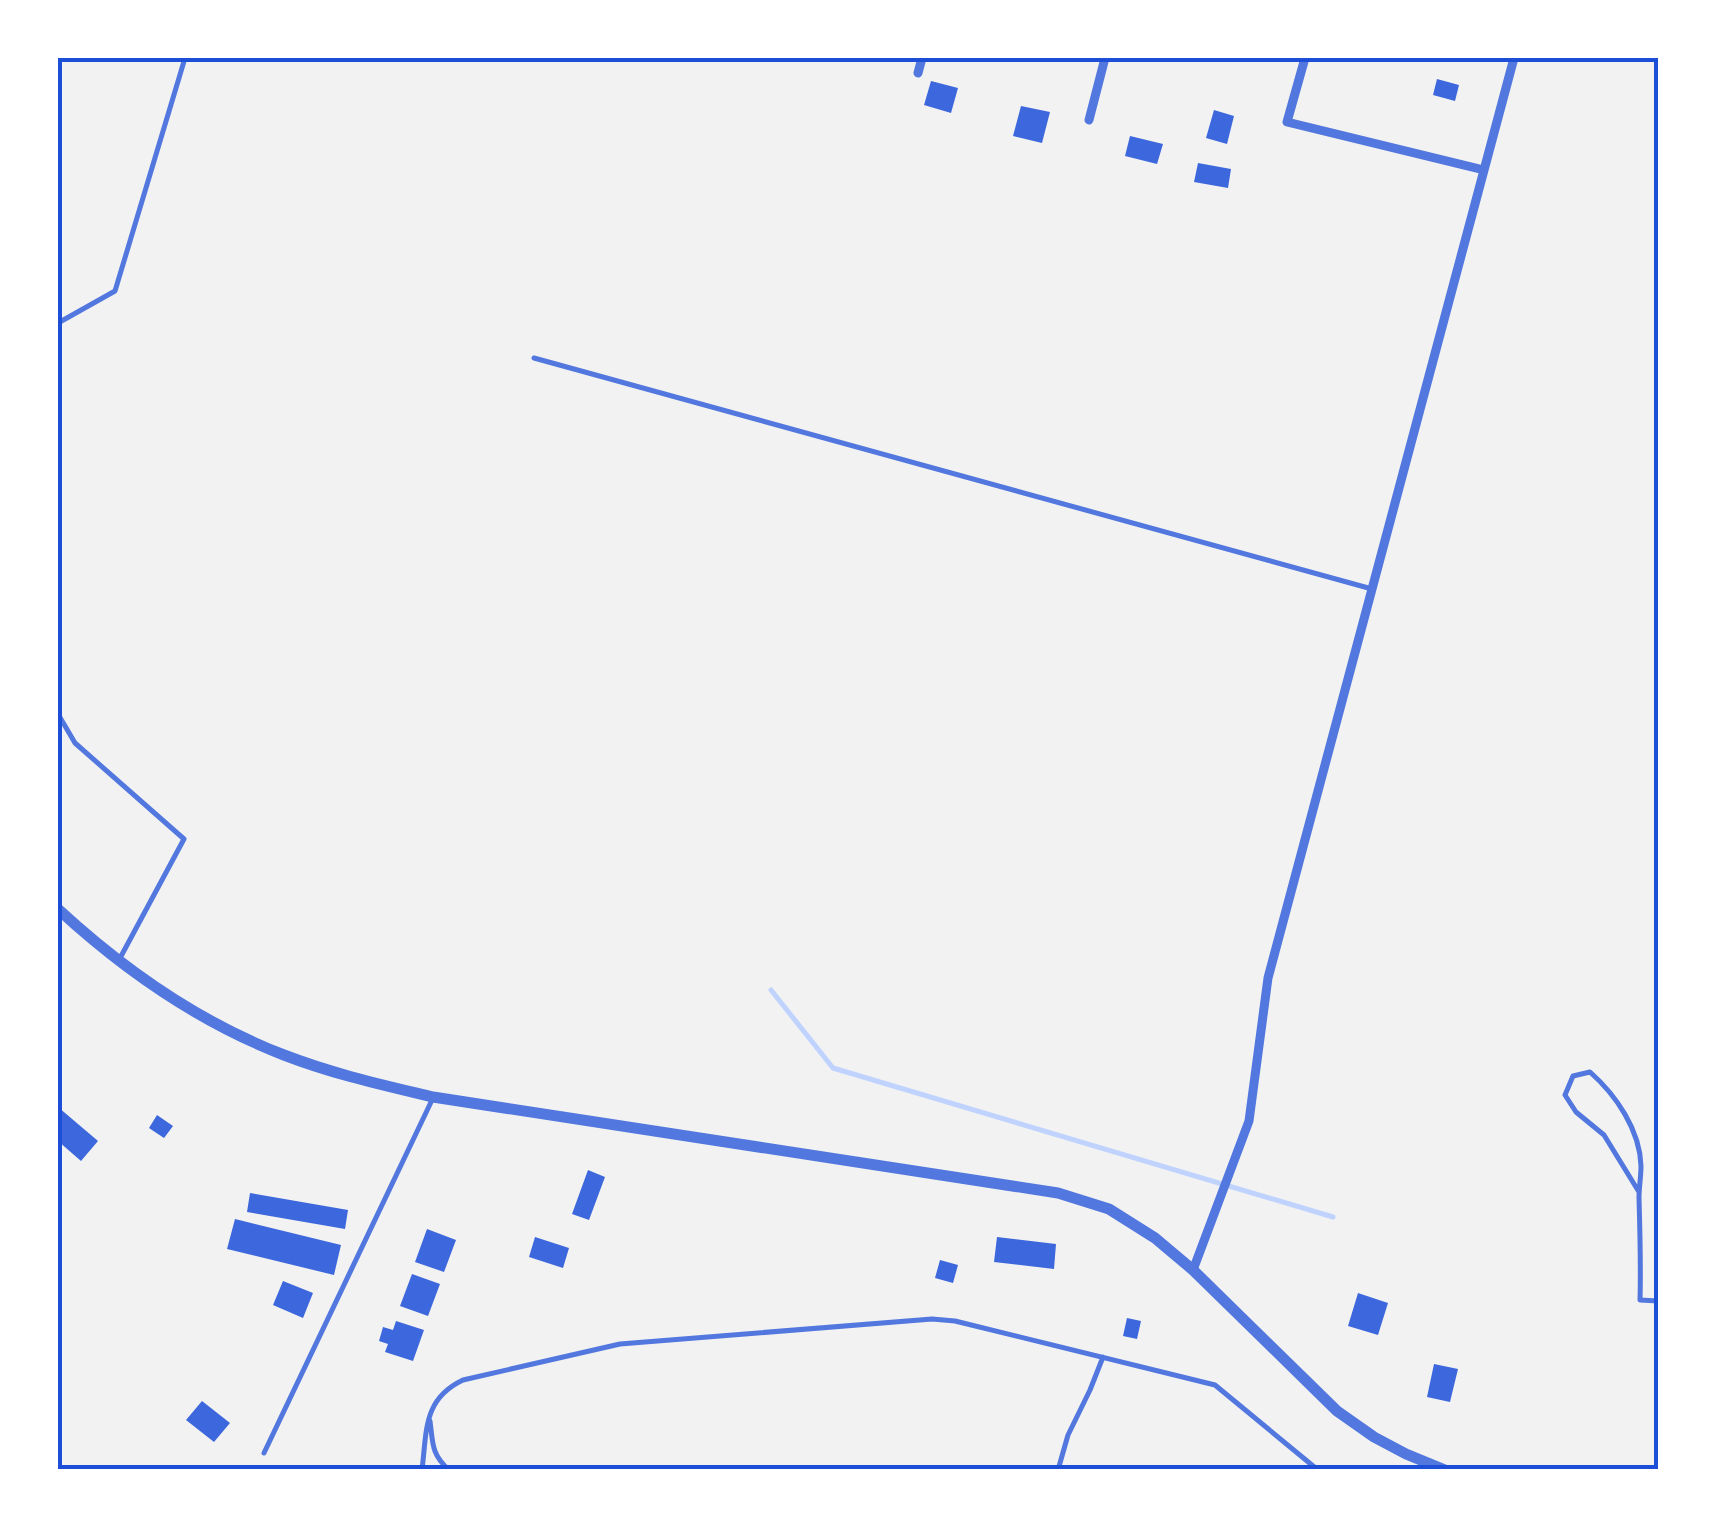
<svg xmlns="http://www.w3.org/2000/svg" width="1716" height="1527" font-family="Roboto,sans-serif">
	<rect width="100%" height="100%" fill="#f2f2f2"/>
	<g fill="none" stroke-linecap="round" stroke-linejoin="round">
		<!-- stream -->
		<path stroke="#bfd3fe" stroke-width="5" d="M771,990L833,1068L1333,1217"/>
	</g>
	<!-- building -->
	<path fill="#3d67dc" d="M1437,79L1459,85L1455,101L1433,95Z
		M931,81L958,88L951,113L924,105Z
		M1021,106L1050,112L1042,143L1013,136Z
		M1214,110L1234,116L1227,144L1206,138Z
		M1130,136L1163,144L1157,164L1125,156Z
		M1198,163L1231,169L1228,188L1194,182Z
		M58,1107L98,1141L81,1161L58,1141Z
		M157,1115L173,1126L164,1138L149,1128Z
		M588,1170L605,1177L589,1220L572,1214Z
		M250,1193L348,1210L345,1229L247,1212Z
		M235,1219L341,1245L334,1275L227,1249Z
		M427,1229L456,1240L444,1272L415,1262Z
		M535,1237L569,1248L563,1268L529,1257Z
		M997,1237L1056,1244L1054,1269L994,1262Z
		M940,1260L958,1265L953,1283L935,1278Z
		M412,1274L440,1284L428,1316L400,1306Z
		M283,1281L313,1293L303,1318L273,1305Z
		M1358,1293L1388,1303L1378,1335L1348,1326Z
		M1127,1318L1141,1321L1137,1339L1123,1336Z
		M396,1321L424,1330L413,1361L385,1352L388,1344L379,1341L383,1327L393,1330Z
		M1434,1364L1458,1369L1450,1402L1427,1397Z
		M202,1401L230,1423L214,1442L186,1420Z"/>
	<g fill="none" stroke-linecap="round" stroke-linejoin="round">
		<!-- service -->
		<path stroke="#5277de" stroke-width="5" d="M58,323L115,291L185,58
			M534,358L1372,589
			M58,714L75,743L184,839L119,960
			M1639,1192L1604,1135L1576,1112L1565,1095L1573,1076L1590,1072C1616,1095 1640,1130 1641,1166C1641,1177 1639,1187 1639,1198C1640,1232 1641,1266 1640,1300L1658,1301
			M430,1421C433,1443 431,1454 449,1470
			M264,1453L432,1100
			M422,1470C427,1430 423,1399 463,1380L620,1344L932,1319L955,1321L1215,1385L1318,1470
			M1058,1470L1068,1435L1090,1390L1103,1357"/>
		<!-- minor -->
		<path stroke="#5277de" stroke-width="9" d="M1305,58L1287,122L1484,170
			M918,73L922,58
			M1089,120L1105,58
			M1193,1270L1249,1121L1268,978L1514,58"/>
		<!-- tertiary -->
		<path stroke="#5277de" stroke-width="11" d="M58,909C123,969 201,1023 284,1055C333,1074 383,1085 433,1097L1058,1193L1109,1209L1155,1238L1193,1270L1337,1411L1374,1437L1406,1454L1445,1470"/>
	</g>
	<!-- border -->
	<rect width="1716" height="1527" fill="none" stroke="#ffffff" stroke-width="120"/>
	<rect x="60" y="60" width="1596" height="1407" fill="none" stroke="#1d4ed8" stroke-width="4"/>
</svg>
